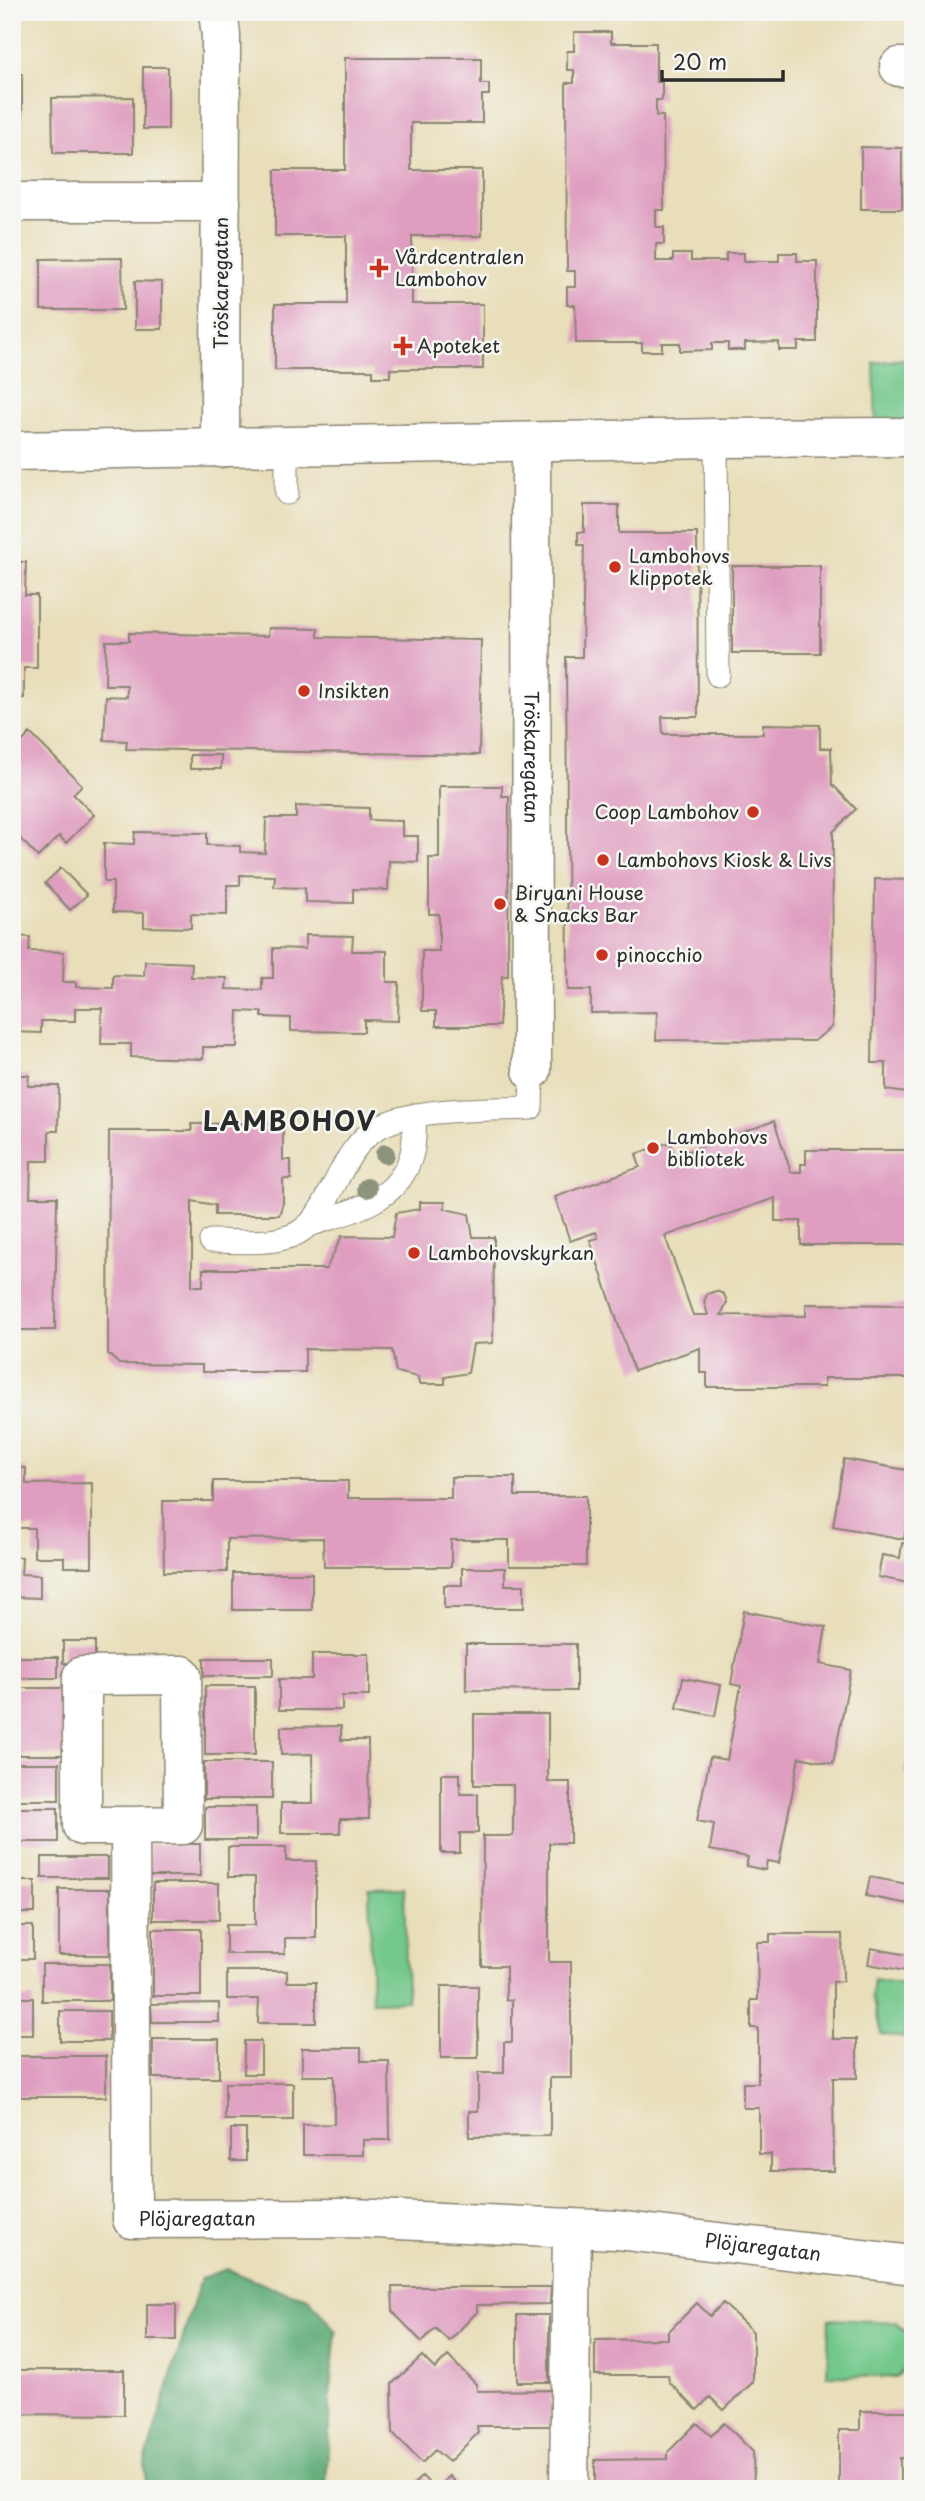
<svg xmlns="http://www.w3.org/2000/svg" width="925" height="2501" font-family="'Playpen Sans',sans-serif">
	<rect width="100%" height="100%" fill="#f6f6f2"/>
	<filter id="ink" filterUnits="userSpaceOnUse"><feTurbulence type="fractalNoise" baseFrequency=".0143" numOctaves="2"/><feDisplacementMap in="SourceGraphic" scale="14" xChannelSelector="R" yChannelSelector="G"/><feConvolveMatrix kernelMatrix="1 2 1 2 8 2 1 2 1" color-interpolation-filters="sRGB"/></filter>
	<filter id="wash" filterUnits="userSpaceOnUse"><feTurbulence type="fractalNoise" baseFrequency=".00686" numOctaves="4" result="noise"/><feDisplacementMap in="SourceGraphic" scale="28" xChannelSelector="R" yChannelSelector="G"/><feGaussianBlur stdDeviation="1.57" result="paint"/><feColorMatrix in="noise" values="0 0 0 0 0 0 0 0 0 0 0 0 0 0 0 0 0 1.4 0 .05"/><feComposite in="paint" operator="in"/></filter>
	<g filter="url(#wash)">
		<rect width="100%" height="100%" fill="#e8deb9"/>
		<!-- green -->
		<path fill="#73c88b" stroke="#4f7a5b" stroke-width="2" d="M913,358V429H876L874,363Z
			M404,1888L407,2001L372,2002L369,1889Z
			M874,1979L911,1985L904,2038L881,2034L872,1996Z
			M829,2319L896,2322L912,2341V2362L896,2377L827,2376Z"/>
		<!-- forest -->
		<path fill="#5eac77" stroke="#446c51" stroke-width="2" d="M227,2269L270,2287L309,2298L336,2332L331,2380L326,2489H146L145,2462L201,2278Z"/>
		<g id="blocks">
			<!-- building -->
			<path fill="#df9dc0" d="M574,32H611V43H656V82H662V100H656V116H663L664,210H656V227H664V244H656V261H673V254H691V261H726V253H744V261H779V253H797V261H817V342H798V350H779V342L745,343V350H728V343H712V350L680,351V343H662V351H642V343H576L575,305H567V287H575V271H567L566,83H574V70H567V51H574Z
				M345,58H481V84H489V95H482V123H411V170H482V236H412V304H483V369H390V377H373V370H275V304H346V236H275V170H345Z
				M143,67H168V129H143Z
				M12,74H22V138H12Z
				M133,97V153H53L52,98Z
				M861,147L902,148V209H861Z
				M122,258L123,310H41V259Z
				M135,281L162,282V329H135Z
				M584,505H619V533H697L698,717H662L663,734H763V724L820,725V748H831L832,784L856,809L833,832L832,1027L814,1041L656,1040L657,1012L591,1013V990H568L566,657H582L584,545H578V532H584Z
				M12,562H26L25,595H37V668H24V698H12Z
				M732,566H820V653H732Z
				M269,628L318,629V637L481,640L479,755L126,749L127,741L104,740L106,696L127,697V685H105L106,641H129V633L268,636Z
				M12,733L22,742L30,733L82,785L73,794L94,815L66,843L59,836L38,857L16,834L12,838Z
				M190,755H221V769H190Z
				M439,786H502V796H509L508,976H502L499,1026H436V1011H422V951H439V914H429V858H439Z
				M296,806L369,808V820L402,821V836H418V862L389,861L388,890L353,889V903L305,902V888L274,887L275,876L240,875V885H227V915L191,914V928L144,927V913L113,912V882H104V843L134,844L135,832L207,833V845L240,846V852L265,853L266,818H296Z
				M61,868L87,895L70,910L45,883Z
				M875,879L913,880V1094L886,1090V1063H872Z
				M305,935L353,936L352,951H387V982H399L398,1021L364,1020V1032L291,1031V1018L262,1017V1012L238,1011L237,1047H203V1059L131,1057V1044H101L102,1008H75V1021H41V1033L12,1032V936L30,937L29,951L64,952L63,982H76V987L113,988V975L144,976L145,961L192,963L191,977L227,978L226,989L262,990V978H273V948L305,949Z
				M12,1075H29L28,1086H59L58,1131H49V1161H31L30,1197H57L55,1330H12Z
				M774,1121L791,1172H801V1164H806V1150H913V1245H801V1221H775V1198L665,1236L693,1315H708L704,1302L707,1294L716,1291L724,1294L727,1302L721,1315L806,1316V1304L913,1305V1378H824V1387H707V1373H700V1348L634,1371L590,1240L598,1238L596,1232L570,1241L555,1197L640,1167L636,1154L670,1142L675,1156Z
				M283,1123V1160H291V1179H283V1203L279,1215H215V1205L192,1201V1286H203V1269H326L342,1236L392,1237L396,1213L420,1209V1202H445V1209L469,1214L473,1237H494L493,1343L473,1344L468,1373L445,1377V1384H419L418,1377L396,1372L392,1350L305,1349V1372H202V1365L119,1364L108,1354L109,1131H192L191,1124Z
				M911,1452L913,1453V1512L909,1511L904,1539L833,1526L844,1459L907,1470Z
				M12,1468H26V1484L92,1483V1567H64V1557H34V1528H12Z
				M451,1477H515V1496H586V1566H509V1540H451V1567H324L323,1538L227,1539V1572H164L163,1501H213V1481H348V1498H451Z
				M902,1543L913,1545V1584L878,1577L882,1555L900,1558Z
				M12,1557H22L21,1574L40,1575V1598L12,1597Z
				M462,1568H505V1585H524V1608H444V1585H462Z
				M233,1573H312V1610H233Z
				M744,1611L826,1627L820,1664L851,1670L833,1764L799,1757L779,1863L767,1861L765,1870L746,1866L748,1857L710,1850L714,1824L697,1821L710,1757L727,1760L741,1686L731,1684Z
				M63,1641H95V1663H63Z
				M466,1644H576V1691L466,1690Z
				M312,1654H369V1696H342V1710H279V1679H312Z
				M12,1657H58V1678H12Z
				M204,1658H273V1676H204Z
				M683,1678L721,1685L715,1716L677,1708Z
				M205,1686H255V1755H205Z
				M12,1688H64V1755H12Z
				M474,1714H548V1782H570V1843H549V1962H571V2078H550V2136L469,2137V2111H478V2073H504V2042H512V2000H506V1966H482L483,1836H513V1785H474Z
				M341,1726V1740H368L369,1819H340V1833H281V1803H313L312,1754L281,1755V1727Z
				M912,1735H913V1785L904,1772Z
				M204,1762H272V1799H204Z
				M12,1763H59V1800H12Z
				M441,1774H460V1794H478V1833H460V1853H441Z
				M205,1807H256V1840H205Z
				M12,1808H58V1842H12Z
				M149,1844H200V1876H149Z
				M228,1847H286V1861H316V1938H285V1954H226V1925H255V1877H228Z
				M42,1857H108V1878H42Z
				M870,1877L912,1885L909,1904L866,1896Z
				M12,1881H35V1913H12Z
				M153,1883H219V1920H153Z
				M59,1889H110V1955H59Z
				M12,1926H33V1959H12Z
				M153,1929H201V1996H153Z
				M770,1934H842L843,1981L833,1982V2039H857V2078H833L834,2171H771V2154H759V2108H743V2083H758V2028H751V2000H758L757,1942H770Z
				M871,1948L913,1956L911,1972L868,1964Z
				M42,1964H110V2001H42Z
				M227,1971H287V1982H316V2023H258L259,1999H227Z
				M441,1986H478V2058H441Z
				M12,1998H33V2035H12Z
				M219,2003V2022H152L151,2004Z
				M60,2011H109V2041H60Z
				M153,2039H219V2078H153Z
				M244,2041H261V2074H244Z
				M302,2048H361V2061H389L390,2140H363V2155H303V2125L334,2124V2076H302Z
				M12,2056H106V2097H12Z
				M225,2083H293V2120H225Z
				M231,2129H246V2161H231Z
				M392,2287H551L550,2304L477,2305V2312L449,2341L435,2328L422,2342L393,2312Z
				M697,2303L710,2316L723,2303L753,2332V2382L724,2410L710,2397L697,2410L669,2382L668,2375H595V2340L668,2339V2332Z
				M147,2304H176V2340H147Z
				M517,2315H549V2382H517Z
				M422,2356L435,2369L448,2356L476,2384L477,2391L551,2390V2426H477L478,2433L449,2462L435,2450L422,2463L393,2433L392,2384Z
				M12,2370H124V2415L12,2414Z
				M860,2411H912V2458H900V2489H839V2430H860Z
				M697,2423L711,2436L724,2423L753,2452L754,2489H595V2460L668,2459V2452Z
				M422,2476L435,2489H409Z
				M449,2476L461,2489H436Z"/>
		</g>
	</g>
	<g filter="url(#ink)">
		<use href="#blocks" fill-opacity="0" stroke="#8a8472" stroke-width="2"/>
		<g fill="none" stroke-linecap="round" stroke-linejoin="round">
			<defs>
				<path id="lane" d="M716,438L718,675
					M287,448V493
					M312,1224C353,1210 399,1202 412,1153C415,1141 414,1127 415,1115
					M211,1241C237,1241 266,1245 291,1236C332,1222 335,1151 379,1127C416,1107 488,1110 531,1108L532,1070"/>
				<g id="street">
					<path d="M218,12L221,35L220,448"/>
					<path d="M899,67H913"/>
					<path d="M12,202H221"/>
					<path id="s1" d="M531,442L532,1070"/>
					<path d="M12,451L716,438L913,437"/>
					<path id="s2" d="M130,1826H82V1676L182,1675L183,1825L130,1826L132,2219L353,2218L617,2230L913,2265"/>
					<path d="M569,2489L572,2228"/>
				</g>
			</defs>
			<!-- lane casing -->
			<use href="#lane" stroke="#8a8472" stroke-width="25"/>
			<!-- street casing -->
			<use href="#street" stroke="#8a8472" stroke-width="41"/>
			<!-- lane -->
			<use href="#lane" stroke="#fff" stroke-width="23"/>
			<!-- street -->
			<use href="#street" stroke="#fff" stroke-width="38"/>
		</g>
		<!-- trees -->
		<g fill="#8c957b">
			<circle cx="385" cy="1154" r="10"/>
			<circle cx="367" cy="1188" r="10"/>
		</g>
	</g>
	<!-- markers -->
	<g fill="#c8321e" stroke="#f6f6f2" stroke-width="2.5">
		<path d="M375.5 257.5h7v7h7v7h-7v7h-7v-7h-7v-7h7z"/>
		<path d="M399.5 335.5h7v7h7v7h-7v7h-7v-7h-7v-7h7z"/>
		<circle cx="615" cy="567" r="7"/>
		<circle cx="304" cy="691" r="7"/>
		<circle cx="753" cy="812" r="7"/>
		<circle cx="603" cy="860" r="7"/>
		<circle cx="500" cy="904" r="7"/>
		<circle cx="602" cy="955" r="7"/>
		<circle cx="653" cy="1148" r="7"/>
		<circle cx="414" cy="1253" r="7"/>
	</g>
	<g text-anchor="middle" stroke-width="5" stroke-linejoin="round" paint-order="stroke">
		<!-- poi labels -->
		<g font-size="19" fill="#2b2b2b" stroke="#f6f6f2" text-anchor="start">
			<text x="395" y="264">Vårdcentralen<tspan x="395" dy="22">Lambohov</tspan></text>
			<text x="417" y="353">Apoteket</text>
			<text x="629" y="563">Lambohovs<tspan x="629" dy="22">klippotek</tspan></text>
			<text x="318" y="698">Insikten</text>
			<text x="739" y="819" text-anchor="end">Coop Lambohov</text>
			<text x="617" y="867">Lambohovs Kiosk &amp; Livs</text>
			<text x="514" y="900">Biryani House<tspan x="514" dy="22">&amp; Snacks Bar</tspan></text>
			<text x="616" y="962">pinocchio</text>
			<text x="667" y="1144">Lambohovs<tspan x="667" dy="22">bibliotek</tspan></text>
			<text x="428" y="1260">Lambohovskyrkan</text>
		</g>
		<!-- street labels -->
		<g font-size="19" fill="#2b2b2b" stroke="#f6f6f2">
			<text transform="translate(221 283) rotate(-90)" y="7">Tröskaregatan</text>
			<text dy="7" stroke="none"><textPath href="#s1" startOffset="315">Tröskaregatan</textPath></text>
			<text dy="7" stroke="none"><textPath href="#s2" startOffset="959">Plöjaregatan</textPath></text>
			<text dy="7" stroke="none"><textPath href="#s2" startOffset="1526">Plöjaregatan</textPath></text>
		</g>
		<!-- district labels -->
		<g font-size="26" font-weight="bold" letter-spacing="2" fill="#2b2b2b" stroke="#f6f6f2">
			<text x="290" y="1131">LAMBOHOV</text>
		</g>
	</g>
	<!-- margin -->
	<rect width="925" height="2501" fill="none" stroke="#f6f6f2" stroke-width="42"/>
	<!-- scale -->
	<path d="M662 70v10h121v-10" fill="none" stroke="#2b2b2b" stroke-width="3.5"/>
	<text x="673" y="70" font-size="21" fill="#2b2b2b" stroke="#f6f6f2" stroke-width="5" paint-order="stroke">20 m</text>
</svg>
